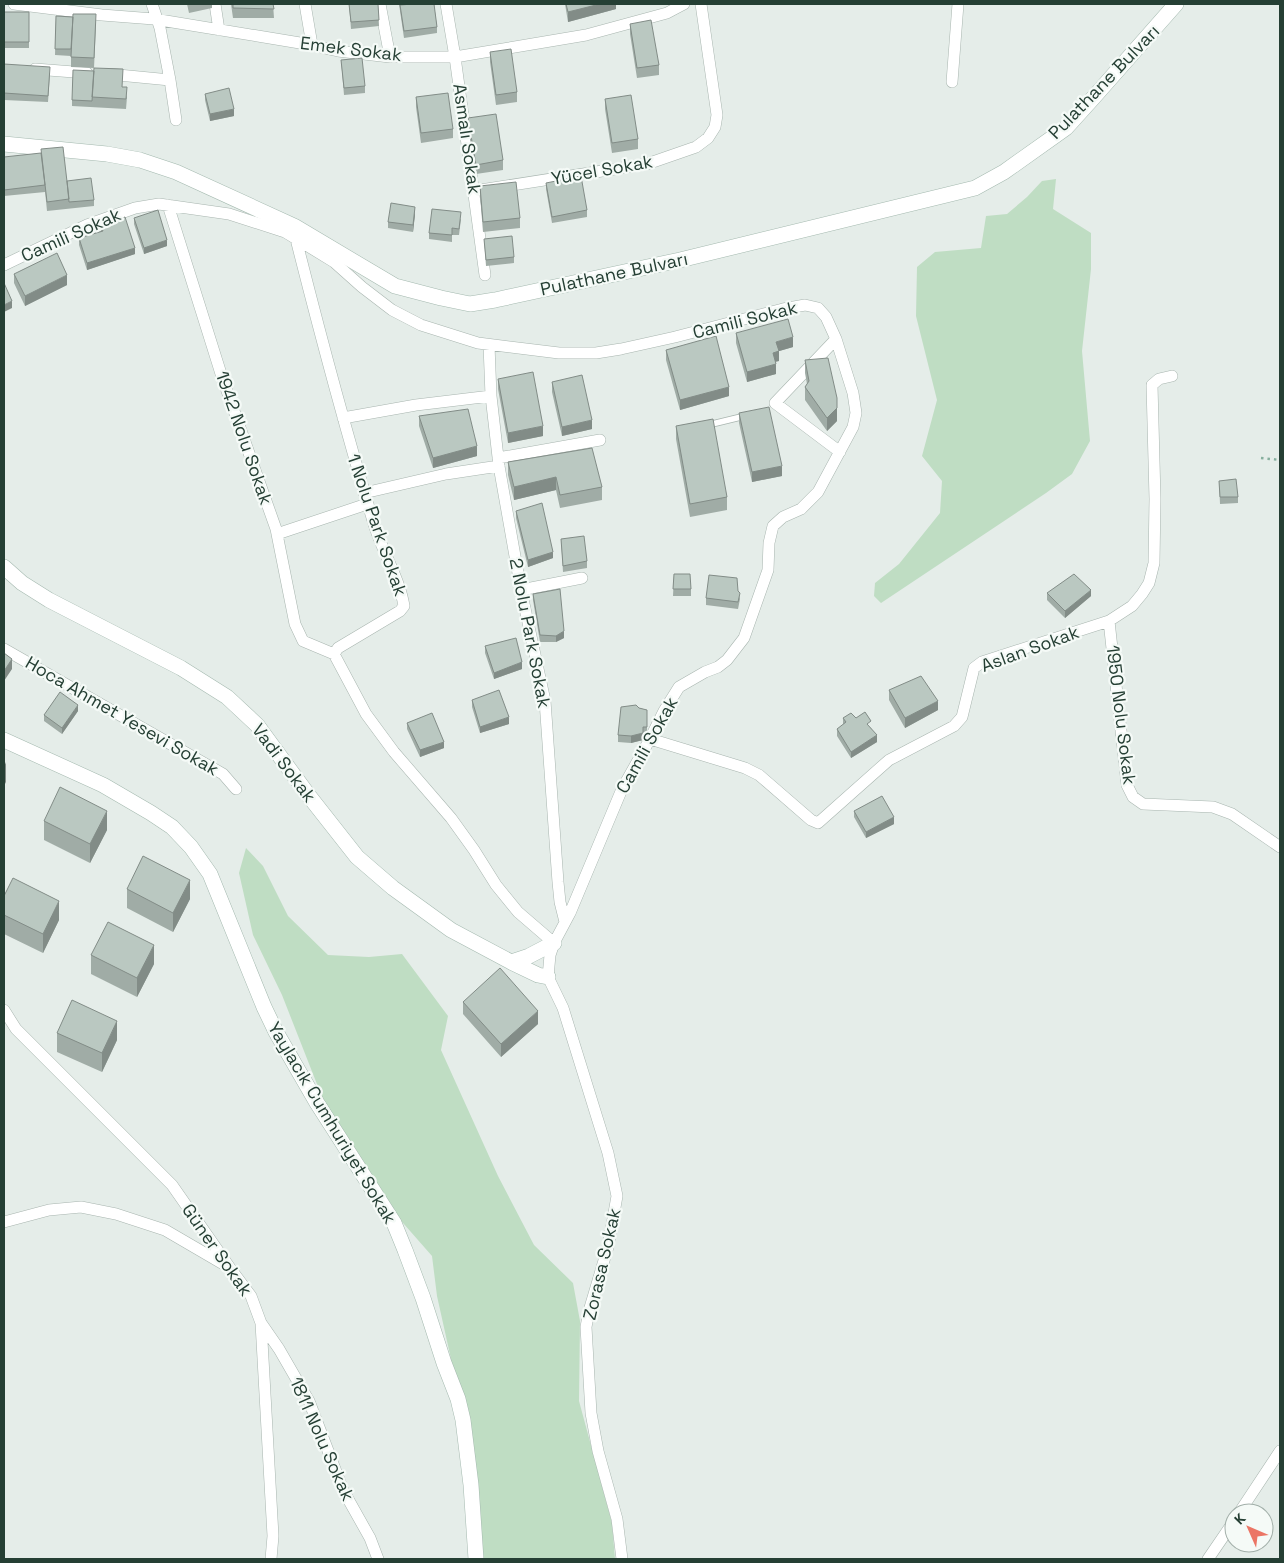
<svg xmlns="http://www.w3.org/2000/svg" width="1284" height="1563" font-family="'Space Grotesk',sans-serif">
	<rect width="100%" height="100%" fill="#e5ede9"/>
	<!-- green -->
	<path fill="#bfddc3" d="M1056,179L1053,209L1091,233V269L1082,351L1090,441L1072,474L1046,493L881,603L874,596L875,583L899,564L940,513L942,481L922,456L937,400L916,316L917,267L935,252L981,248L986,216L1007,214L1027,197L1042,181Z
		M246,848L263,866L288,916L328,955L369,957L402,954L448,1016L441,1050L498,1176L534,1245L573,1283L580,1321L579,1401L612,1523L615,1559H482L451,1359L437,1296L432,1256L346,1158L282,995L253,935L239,873Z"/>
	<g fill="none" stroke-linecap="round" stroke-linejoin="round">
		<defs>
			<path id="lane" d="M708,425L745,416"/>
			<path id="street" d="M14,4L102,15L154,19L306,44L338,51L390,57H455L586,35L667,13L684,4
				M152,4L160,28L170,80
				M215,4L219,30
				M305,4L312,45
				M380,4L390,57
				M446,4L455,57L485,275
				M35,69L87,73
				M108,74L170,80L176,120
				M952,82L958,4
				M474,191L647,164L696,147L708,138L715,127L717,115L701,4
				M168,205L222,377L276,529L295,624L303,641L334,654
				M296,239C320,334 345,428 373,521C381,550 399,576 404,606L400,611L338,648L334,654L366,714L394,752L451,818L474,850L496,885L518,912L554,943
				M4,265L87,225L135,208L159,204L229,214L285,232L334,262L362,287L392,310L421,325L478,343L559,353H596L621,349L675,337L783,309L805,305L818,308L826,317L836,339L853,393L856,413L853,427L818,492L801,509L783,517L773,526L769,543L768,570L744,638L727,660L718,667L705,672L679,687L664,711L650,739L622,789L570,913L554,943L550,955L548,977L563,1008L608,1153L617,1196L608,1247L589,1311L586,1327L591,1413L598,1451L617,1519L622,1559
				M836,339L775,403L840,452
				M489,345L491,396L499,466L521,590L545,701L558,882L560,902L565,922
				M343,418L416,405L491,396
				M498,458L600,440
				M364,493L446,474L499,466
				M277,534L367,504
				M521,590L582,578
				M1109,621L1127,785L1133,797L1143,804L1213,807L1232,814L1280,847
				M4,649L223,774L236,789
				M650,739L745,768L759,775L811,820L818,823L889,760L954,726L962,717L974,668L982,662L1109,621L1132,606L1142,594L1149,583L1154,563L1155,499L1152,385L1159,379L1172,376
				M4,1010L16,1029L172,1185L230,1268L251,1296L261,1323L273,1536L271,1559
				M4,1222L49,1210L81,1207L116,1214L165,1230L225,1265
				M261,1323L279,1349L309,1401L343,1490L370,1538L378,1559
				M1239,1513L1280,1451
				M1208,1559L1234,1521"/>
			<path id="secondary" d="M4,144L107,154L140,160L176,172L294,226L395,286L441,298L470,304L495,300L680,260L975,188L1004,172L1066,128L1094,97L1176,4
				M4,567L22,583L49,600L181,668L227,697L257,725L309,796L357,857L393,888L451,930L511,962L538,975L548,977
				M4,740L103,785L151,813L172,827L191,847L210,874L264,1007L276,1032L317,1103L394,1223L405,1250L423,1298L444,1363L458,1399L463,1420L471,1485L476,1559
				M511,962L529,956L554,943"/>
		</defs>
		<!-- lane casing -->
		<use href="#lane" stroke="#a8b5af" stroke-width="7"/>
		<!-- street casing -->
		<use href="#street" stroke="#a8b5af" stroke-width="12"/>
		<!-- secondary casing -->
		<use href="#secondary" stroke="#a4b9af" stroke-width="16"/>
		<!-- path -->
		<path stroke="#87af9e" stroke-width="2.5" stroke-dasharray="2.5 4" stroke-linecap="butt" d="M1261,458L1280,460"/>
		<!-- lane -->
		<use href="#lane" stroke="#fff" stroke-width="5.5"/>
		<!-- street -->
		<use href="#street" stroke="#fff" stroke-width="11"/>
		<!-- secondary -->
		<use href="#secondary" stroke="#fff" stroke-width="15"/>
	</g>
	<!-- wall -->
	<path fill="#a0aca6" d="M187,4H212V8L189,13Z
		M231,4H273L274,18H233Z
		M349,4H378L379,26L351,29Z
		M399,4H434L437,27V33L404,38Z
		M565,4H616V9L568,22Z
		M4,12H29V48H4Z
		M56,16L96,24L94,68L71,67V56L55,55Z
		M630,24L659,65V75L637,78L630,34Z
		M490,52L517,92V102L496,105L490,62Z
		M341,60L365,86V93L344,95Z
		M4,64L50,73L48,102L4,100Z
		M123,87L127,97L126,109L72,106V100Z
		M205,94L234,116L210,121L205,100Z
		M416,97L453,129V138L421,143L416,107Z
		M605,99L638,139V149L612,153L605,109Z
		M468,118L503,160V170L476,174L468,128Z
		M4,157L67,181L94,200V206L47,211L45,191V192L4,196Z
		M546,183L587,210V217L552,223L546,189Z
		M480,186L520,218V228L483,232L480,195Z
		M415,214L413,232L388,228V222Z
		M134,218L167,246L144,254L134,224Z
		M461,219L459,235H452V242L429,239V233Z
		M101,225L135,254L87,270L79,245V238L101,231Z
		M484,239L514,257V263L486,266Z
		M14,274L67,285L25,306L14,283Z
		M736,333L793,347L779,351V361L775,362L776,374L747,382L736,343Z
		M666,350L729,396L680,410L666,360Z
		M805,360L837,421L827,431L805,400V387L807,384L805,373Z
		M498,379L543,436L508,443L498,389Z
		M552,382L592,429L562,436L552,392Z
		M739,413L782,476L752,482L739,423Z
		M419,416L477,456L433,468L419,426Z
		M676,426L727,497V510L690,517L676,439Z
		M508,462L602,487V500L560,508L556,490L514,500L508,475Z
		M1219,481L1238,497V503L1220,504Z
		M516,511L553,558L528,567L516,518Z
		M561,539L587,561V568L563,572Z
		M674,574L691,589V596H673Z
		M738,591L740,599L738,609L706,605V598Z
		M1047,593L1091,596L1065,618L1047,600Z
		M533,594L564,638L556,642H540L533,600Z
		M485,646L522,669L494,679L485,653Z
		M889,690L938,710L905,728L889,700Z
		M472,700L509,724L480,733L472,707Z
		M639,708L647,710V733H643V740L631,743L618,742V735Z
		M78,711L62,734L44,721V715Z
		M843,718H856L871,728L877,742L851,758L837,736V729L843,725Z
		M407,723L444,748L420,757L407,729Z
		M854,811L894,824L866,838L854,817Z
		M44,821L107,830L90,863L44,840Z
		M127,889L190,899L173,932L127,908Z
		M4,896L59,920L43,953L4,934Z
		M91,955L154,964L137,997L91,974Z
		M463,1002L538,1024L501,1057L463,1014Z
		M57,1033L117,1040L102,1072L57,1052Z"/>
	<!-- shaded-wall -->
	<path fill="#828c87" d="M600,4H616V9L568,22V12Z
		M234,109V116L210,121V114Z
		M415,207V214L413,232V225Z
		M167,240V246L144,254V248Z
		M135,248V254L87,270V263Z
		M67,275V285L25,306V296Z
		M12,301V308L4,312V305Z
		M793,337V347L776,352V342Z
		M779,351V361L773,362V353Z
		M776,364V374L747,382V372Z
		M729,387V396L680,410V400Z
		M837,408V421L827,431V418Z
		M592,420V429L562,436V427Z
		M543,426V436L508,443V433Z
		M477,446V456L433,468V458Z
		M782,466V476L752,482V472Z
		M556,477V490L514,500V487Z
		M553,552V558L528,567V560Z
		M1091,590V596L1065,618V611Z
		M564,631V638L556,642V636Z
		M12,659V669L4,681V671Z
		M522,662V669L494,679V673Z
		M938,701V710L905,728V718Z
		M78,705V711L62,734V728Z
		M509,717V724L480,733V727Z
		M643,733V740L631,743V736Z
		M877,735V742L851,758V752Z
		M444,742V748L420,757V750Z
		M6,762V782L4,786V767Z
		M107,811V830L90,863V844Z
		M894,817V824L866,838V832Z
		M190,880V899L173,932V913Z
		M59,901V920L43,953V934Z
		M154,945V964L137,997V978Z
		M538,1011V1024L501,1057V1044Z
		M117,1021V1040L102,1072V1053Z"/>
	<!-- building -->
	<path fill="#bac8c1" stroke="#828c87" d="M233,4H273L274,9L233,8Z
		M349,4H378L379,20L351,22Z
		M413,4H434L437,27L404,31L400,5Z
		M566,4H600L568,12Z
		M4,12H29V42H4Z
		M73,14H96L94,58L71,57Z
		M56,16L73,17L71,49H55Z
		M651,20L659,65L637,68L630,24Z
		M511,49L517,92L496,95L490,52Z
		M362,58L365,86L344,88L341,60Z
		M4,64L50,67L48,96L4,93Z
		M94,68L123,69L122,87H127L126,99L92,97Z
		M73,70L94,71L92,101L72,100Z
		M229,88L234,109L210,114L205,94Z
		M448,93L453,129L421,133L416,97Z
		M631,95L638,139L612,143L605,99Z
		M496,114L503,160L476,165L468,118Z
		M63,147L69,199L47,202L41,149Z
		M41,153L45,185L4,190V157Z
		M581,176L587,210L552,217L546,183Z
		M91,178L94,200L69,202L67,181Z
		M516,182L520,218L483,222L480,186Z
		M391,203L415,207L413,225L388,222Z
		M432,209L461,212L459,229L452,228V235L429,233Z
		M158,210L167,240L144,248L134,218Z
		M125,217L135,248L87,263L79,238L103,231L101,225Z
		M512,236L514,257L486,260L484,239Z
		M57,253L67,275L25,296L14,274Z
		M4,283L12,301L4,305Z
		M788,319L793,337L776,342L779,351L773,353L776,364L747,372L736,333Z
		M716,336L729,387L680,400L666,350Z
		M828,358L837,398V408L827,418L805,387L809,381L805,360Z
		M533,372L543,426L508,433L498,379Z
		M582,375L592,420L562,427L552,382Z
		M769,407L782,466L752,472L739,413Z
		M468,409L477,446L433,458L419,416Z
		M713,419L727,497L690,504L676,426Z
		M592,448L602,487L560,495L556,477L514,487L508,462Z
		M1236,479L1238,497H1220L1219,481Z
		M542,503L553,552L528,560L516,511Z
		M584,536L587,561L563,566L561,539Z
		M674,574H690L691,589H673Z
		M1074,574L1091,590L1065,611L1047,593Z
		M709,575L737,578L738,591L740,593L738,602L706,598Z
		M560,589L564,631L556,636L540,635L533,594Z
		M516,638L522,662L494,673L485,646Z
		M4,653L12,659L4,671Z
		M921,676L938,701L905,718L889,690Z
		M499,690L509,717L480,727L472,700Z
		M60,692L78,705L62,728L44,715Z
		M636,705L639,708L647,710V727H643V733L631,736L618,735L621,707Z
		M865,712L871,721L867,724L877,735L851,752L837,729L846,722L843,718L851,713L856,718Z
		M432,713L444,742L420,750L407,723Z
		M60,787L107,811L90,844L44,821Z
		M882,796L894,817L866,832L854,811Z
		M143,856L190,880L173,913L127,889Z
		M13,878L59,901L43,934L4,915V896Z
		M108,922L154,945L137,978L91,955Z
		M500,968L538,1011L501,1044L463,1002Z
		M72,1000L117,1021L102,1053L57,1033Z"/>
	<g text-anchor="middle" stroke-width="4.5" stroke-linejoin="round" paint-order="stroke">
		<!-- street labels -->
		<g font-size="18" fill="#253f34" stroke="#f5faf7">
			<text transform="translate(351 49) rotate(7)" y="6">Emek Sokak</text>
			<text transform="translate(1104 82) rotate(-46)" y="6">Pulathane Bulvarı</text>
			<text transform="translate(467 139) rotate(82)" y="6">Asmalı Sokak</text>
			<text transform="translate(602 170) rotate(-10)" y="6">Yücel Sokak</text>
			<text transform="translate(71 235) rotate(-24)" y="6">Camili Sokak</text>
			<text transform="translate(614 274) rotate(-12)" y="6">Pulathane Bulvarı</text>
			<text transform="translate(745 320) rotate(-14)" y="6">Camili Sokak</text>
			<text transform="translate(244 438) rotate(71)" y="6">1942 Nolu Sokak</text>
			<text transform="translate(377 525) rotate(71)" y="6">1 Nolu Park Sokak</text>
			<text transform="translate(530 633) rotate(79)" y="6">2 Nolu Park Sokak</text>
			<text transform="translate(1030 649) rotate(-20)" y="6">Aslan Sokak</text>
			<text transform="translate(1121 715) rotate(83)" y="6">1950 Nolu Sokak</text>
			<text transform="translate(122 716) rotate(30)" y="6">Hoca Ahmet Yesevi Sokak</text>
			<text transform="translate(647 745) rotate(-61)" y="6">Camili Sokak</text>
			<text transform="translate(284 763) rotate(53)" y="6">Vadi Sokak</text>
			<text transform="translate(332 1123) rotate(59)" y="6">Yaylacık Cumhuriyet Sokak</text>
			<text transform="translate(217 1250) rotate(55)" y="6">Güner Sokak</text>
			<text transform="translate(602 1264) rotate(-77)" y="6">Zorasa Sokak</text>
			<text transform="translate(322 1439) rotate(66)" y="6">1811 Nolu Sokak</text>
		</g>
	</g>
	<!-- border -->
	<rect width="1284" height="1563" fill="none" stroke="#253f34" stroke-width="10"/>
	<!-- north arrow -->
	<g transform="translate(1249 1528) rotate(315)"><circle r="24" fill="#f5faf7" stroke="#a2afa9"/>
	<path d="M0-4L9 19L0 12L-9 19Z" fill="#eb7565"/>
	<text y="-8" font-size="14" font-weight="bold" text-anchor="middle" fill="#253f34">K</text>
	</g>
</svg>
